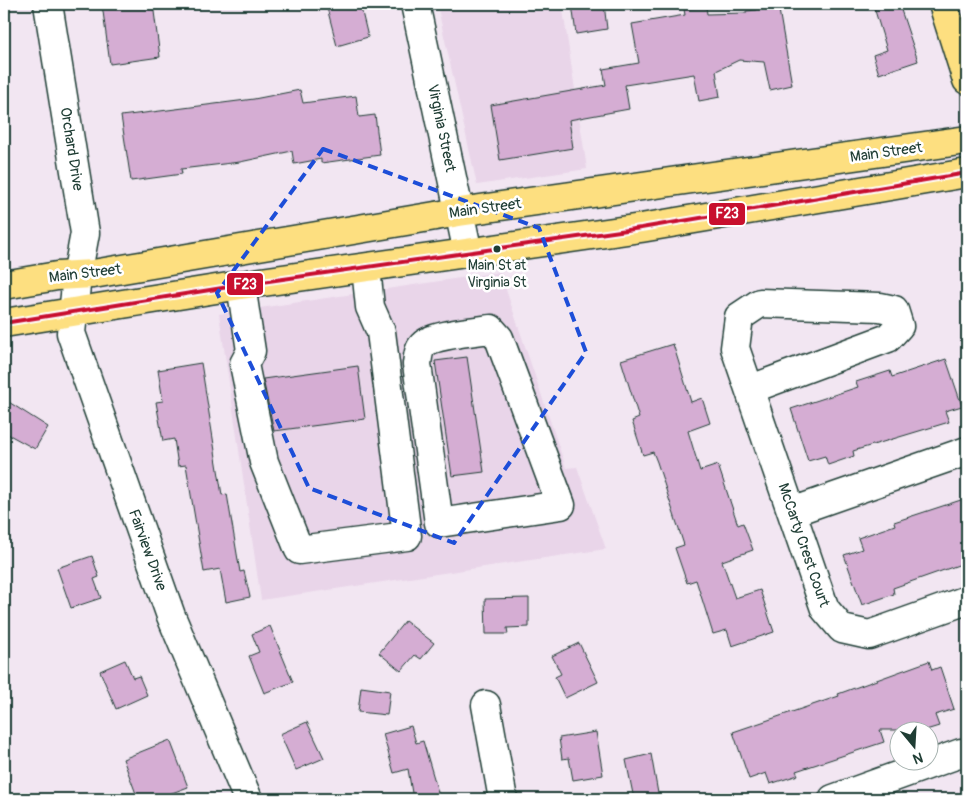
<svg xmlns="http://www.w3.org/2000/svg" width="971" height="803" font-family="Pangolin,sans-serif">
	<rect width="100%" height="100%" fill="#f2e6f2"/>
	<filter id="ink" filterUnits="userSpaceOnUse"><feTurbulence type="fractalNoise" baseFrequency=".02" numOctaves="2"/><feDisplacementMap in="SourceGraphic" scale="10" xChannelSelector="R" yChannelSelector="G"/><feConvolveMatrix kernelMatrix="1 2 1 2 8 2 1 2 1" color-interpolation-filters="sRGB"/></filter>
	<g filter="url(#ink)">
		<!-- built -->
		<path fill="#e9d5e9" d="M437,4H562L587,169L477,185Z
			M500,272L566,468L577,467L606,549L261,600L219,314Z"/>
		<!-- building -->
		<path fill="#d5add3" stroke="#1f3d34" d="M102,4H153L160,57L110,64Z
			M326,4H360L368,37L337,46Z
			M572,4H604L607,29L576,34Z
			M756,4H778L792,85L770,90L764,62L739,60L716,71L720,97L699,101L694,74L625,85L629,109L569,120L573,148L500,160L491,105L606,85L603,69L639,63L632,24L685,15L684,9L706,7L707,14L746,13V11L757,10Z
			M873,4H899L918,61L879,74L873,55L887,50Z
			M300,90L303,103L356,96L359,117L375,115L380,155L321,163V159L294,164L292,151L240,162L181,169L182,174L131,181L121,116L254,99Z
			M673,344L691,402L702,398L710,423L688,431L700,471L718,465L738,525L743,523L753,550L722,561L735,598L760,590L774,632L732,646L727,630L713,634L696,580L687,583L675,548L684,545L657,462L653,452L643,455L632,421L639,418L621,360Z
			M467,357L484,472L452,476L435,361Z
			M946,359L962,406L945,411L949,422L853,451L854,456L828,465L825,456L808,461L791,409L858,387L856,382L890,371L892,377Z
			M201,363L222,495L227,494L240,572L244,571L250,597L226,602L220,569L204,572L186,465L178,466L174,439L163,441L156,402L163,401L158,370Z
			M358,366L365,419L274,431L263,379Z
			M4,399L48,427L35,449L4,432Z
			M967,498V562L893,588L894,594L862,605L844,555L862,549L858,538L895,525L894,522Z
			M92,556L99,577L94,579L101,598L71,608L57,568Z
			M529,598V627L507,628L508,634H486L485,599Z
			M405,621L434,643L421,659L415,655L401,671L379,653Z
			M270,626L293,682L264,693L249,656L259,652L252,634Z
			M579,643L598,682L565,698L555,677L561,674L552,656Z
			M125,660L133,678L139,676L147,695L116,709L100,671Z
			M929,661L932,670L940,667L954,709L935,715L939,726L926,730H880L884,742L796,771L798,775L770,784L766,773L749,779L733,732L839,696L838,694Z
			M361,687L390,691L387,715L358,712Z
			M307,722L324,758L296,770L280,734Z
			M411,726L416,743L423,741L440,799H413L408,769L394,773L383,734Z
			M596,732L603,775L573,780L569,758L562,759L559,738Z
			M170,740L188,787L156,799H138L123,759Z
			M651,754L659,799H634L626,760Z"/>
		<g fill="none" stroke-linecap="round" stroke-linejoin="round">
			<defs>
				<path id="minor" d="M48,4L85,233L77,276L71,333L171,616L248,799
					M415,4L468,253
					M241,285L251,351L244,364L264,462L299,550L407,536L381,332L370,307L366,268
					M491,329L499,338L561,505L439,523L417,364C418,358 418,350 423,345C432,335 476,331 491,329Z
					M751,389L888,338L899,326L894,310L880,307L760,303L739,317L735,348L825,609L842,629L869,635L967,600
					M792,512L967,451
					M486,705L503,799
					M833,799L961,753L967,754"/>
				<path id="major" d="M943,4L967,80
					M4,285L57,276L93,274L459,212L967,140
					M4,323L241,285L641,228L967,173"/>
			</defs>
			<!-- minor casing -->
			<use href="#minor" stroke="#1f3d34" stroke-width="31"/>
			<!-- major casing -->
			<use href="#major" stroke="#1f3d34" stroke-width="31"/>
			<!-- minor -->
			<use href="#minor" stroke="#fff" stroke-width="28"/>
			<!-- major -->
			<use href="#major" stroke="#fddf80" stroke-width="28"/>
			<defs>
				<path id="bus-1" d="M4,323L241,285L641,228L967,173"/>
			</defs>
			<!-- bus-1 casing -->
			<use href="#bus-1" stroke="#fff" stroke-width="8"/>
			<!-- bus-1 -->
			<use href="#bus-1" stroke="#c8102e" stroke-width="4"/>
		</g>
	</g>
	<!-- marked area -->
	<path fill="none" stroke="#1d4ed8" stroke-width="4" stroke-dasharray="10 6" stroke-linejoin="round" d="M323,149L539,228L586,352L454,543L309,488L217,293Z"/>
	<!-- markers -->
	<circle fill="#1f3d34" stroke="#fff" stroke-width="2" cx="497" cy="249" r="4.5"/>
	<g text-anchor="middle" stroke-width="5" stroke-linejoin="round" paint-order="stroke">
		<!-- bus labels -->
		<g font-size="14" fill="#1f3d34" stroke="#fff">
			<text x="497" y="270">Main St at<tspan x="497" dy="17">Virginia St</tspan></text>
		</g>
		<!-- street labels -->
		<g font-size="15" fill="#1f3d34" stroke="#fff">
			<text transform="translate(442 128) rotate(78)" y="5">Virginia Street</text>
			<text transform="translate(72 149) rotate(81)" y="5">Orchard Drive</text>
			<text transform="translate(886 152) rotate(-8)" y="5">Main Street</text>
			<text transform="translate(485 208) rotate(-8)" y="5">Main Street</text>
			<text transform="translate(85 273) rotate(-7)" y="5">Main Street</text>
			<text transform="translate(804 545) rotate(71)" y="5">McCarty Crest Court</text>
			<text transform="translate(148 550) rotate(70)" y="5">Fairview Drive</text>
		</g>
	</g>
	<g stroke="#fff" stroke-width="2">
		<rect x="708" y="202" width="38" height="24" rx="5" fill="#c8102e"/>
		<rect x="226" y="272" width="38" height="24" rx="5" fill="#c8102e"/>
	</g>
	<g font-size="14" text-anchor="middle" font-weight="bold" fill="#fff">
		<text x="727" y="218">F23</text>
		<text x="245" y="289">F23</text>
	</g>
	<!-- margin -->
	<rect width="971" height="803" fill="none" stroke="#fff" stroke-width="20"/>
	<rect x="10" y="10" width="951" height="783" fill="none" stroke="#1f3d34" stroke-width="2" filter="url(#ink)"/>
	<!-- north arrow -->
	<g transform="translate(914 746) rotate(162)"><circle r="24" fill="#ffffff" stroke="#a5b1ae"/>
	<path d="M0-4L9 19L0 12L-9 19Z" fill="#1f3d34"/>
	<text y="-8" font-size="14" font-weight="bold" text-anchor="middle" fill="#1f3d34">N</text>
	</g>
</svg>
